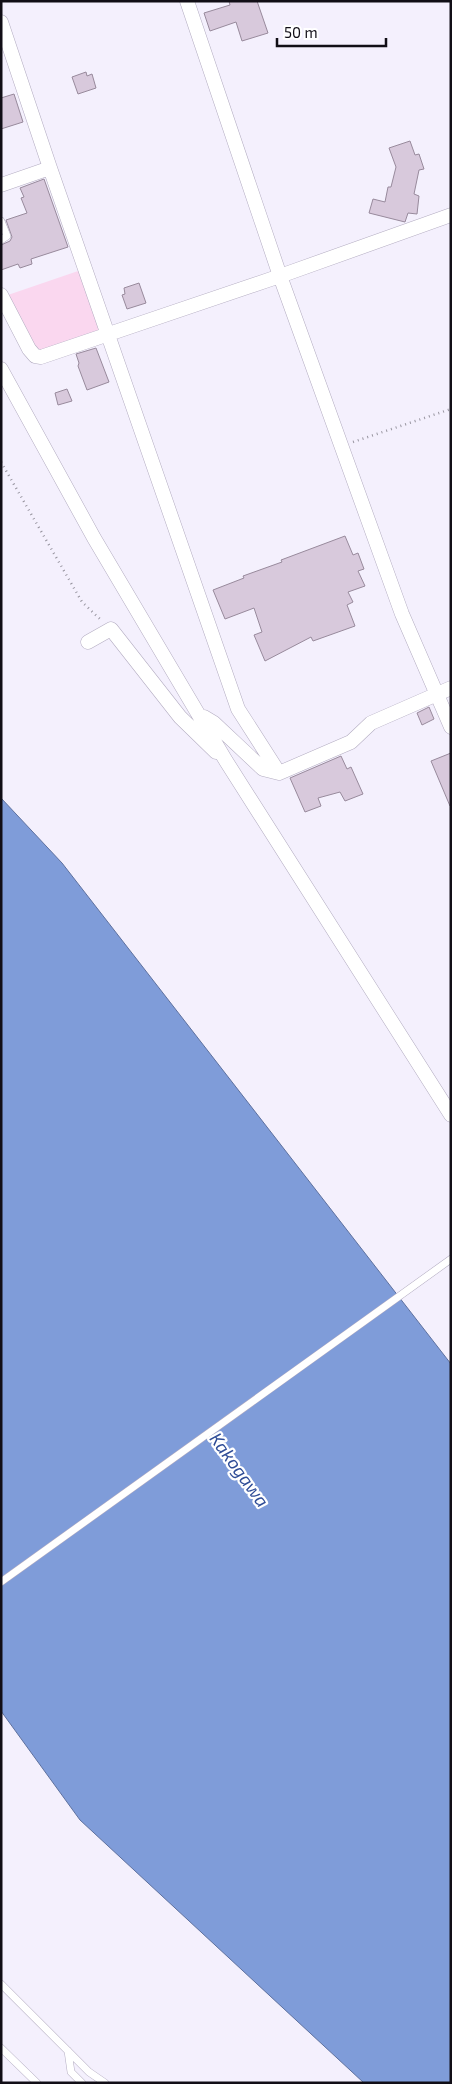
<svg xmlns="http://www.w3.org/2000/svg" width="452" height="2084" font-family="'Exo 2',sans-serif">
	<rect width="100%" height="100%" fill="#f4f0fd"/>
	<!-- green -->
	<path fill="#fad7ef" d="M81,270L101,331L40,353L35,350L5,296Z"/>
	<!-- water -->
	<path fill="#7f9cd9" stroke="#5e719e" d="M1,798L62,863L451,1364V2083H364L80,1820L1,1711Z"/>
	<!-- building -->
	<path fill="#d8c9dc" stroke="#988a9c" d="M229,1H257L268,33L242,41L236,22L210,31L204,13L230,5Z
		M86,72L87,76L92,74L96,88L78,94L72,77Z
		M14,94L23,122L1,129V98Z
		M410,141L415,155L419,154L424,169L419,170L414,194L419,196L417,214L408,213L405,222L369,213L373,199L385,202L388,187H391L396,167L389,148Z
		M44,179L68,247L31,259L32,264L20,268L18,264L1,270V245L10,241L12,237L6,220L27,213L21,198L24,197L20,188Z
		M139,283L146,303L127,309L122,295L125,294L124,288Z
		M96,348L109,382L87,390L78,366L79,363L76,354Z
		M67,389L72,401L58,405L55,393Z
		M345,536L353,555L358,553L364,569L358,571L365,586L348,592L353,602L347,605L355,626L313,641L311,637L265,661L254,635L262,632L254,608L225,619L213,590L244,578L243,576L282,562L281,560Z
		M429,707L434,719L422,725L417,713Z
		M451,753V806H450L431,761Z
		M341,756L347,769L351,767L363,794L345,801L340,792L318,798L321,806L305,812L290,778Z"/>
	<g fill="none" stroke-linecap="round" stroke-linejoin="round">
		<defs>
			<path id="lane" d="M1,221L7,236L1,240
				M1,1582L451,1259
				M1,1984L89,2072L105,2083
				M1,2048L37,2083
				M68,2051L71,2072L82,2083"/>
			<path id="street" d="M187,1L280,276L402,614L451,727
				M1,22L50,168L238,709L279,773
				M1,185L50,168
				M1,295L29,349L35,356L41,357L280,276L451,215
				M1,369L94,538L226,761L451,1115
				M88,642L111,629L180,717L216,752
				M204,717L214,723L263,769L279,773L351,742L371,723L451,688"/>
		</defs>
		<!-- lane casing -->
		<use href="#lane" stroke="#b3acc1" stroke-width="8"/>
		<!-- street casing -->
		<use href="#street" stroke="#b3acc1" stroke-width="15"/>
		<!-- path -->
		<path stroke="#9996a1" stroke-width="2.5" stroke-dasharray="1 4" stroke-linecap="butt" d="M353,442L451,409
			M1,462L82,602L101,620"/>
		<!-- lane -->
		<use href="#lane" stroke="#fff" stroke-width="7"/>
		<!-- street -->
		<use href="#street" stroke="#fff" stroke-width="14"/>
	</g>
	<g text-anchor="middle" stroke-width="4.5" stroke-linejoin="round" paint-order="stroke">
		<!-- water labels -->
		<g font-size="18" font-style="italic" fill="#2f4d97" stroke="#fff">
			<text transform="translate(239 1470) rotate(54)" y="6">Kakogawa</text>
		</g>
	</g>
	<!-- border -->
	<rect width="452" height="2084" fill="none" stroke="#110e16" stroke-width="5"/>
	<!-- scale -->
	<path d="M277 38v8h109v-8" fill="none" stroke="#110e16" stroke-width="2.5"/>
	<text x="284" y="38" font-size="15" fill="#110e16" stroke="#ffffff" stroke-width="4" paint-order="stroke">50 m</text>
</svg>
